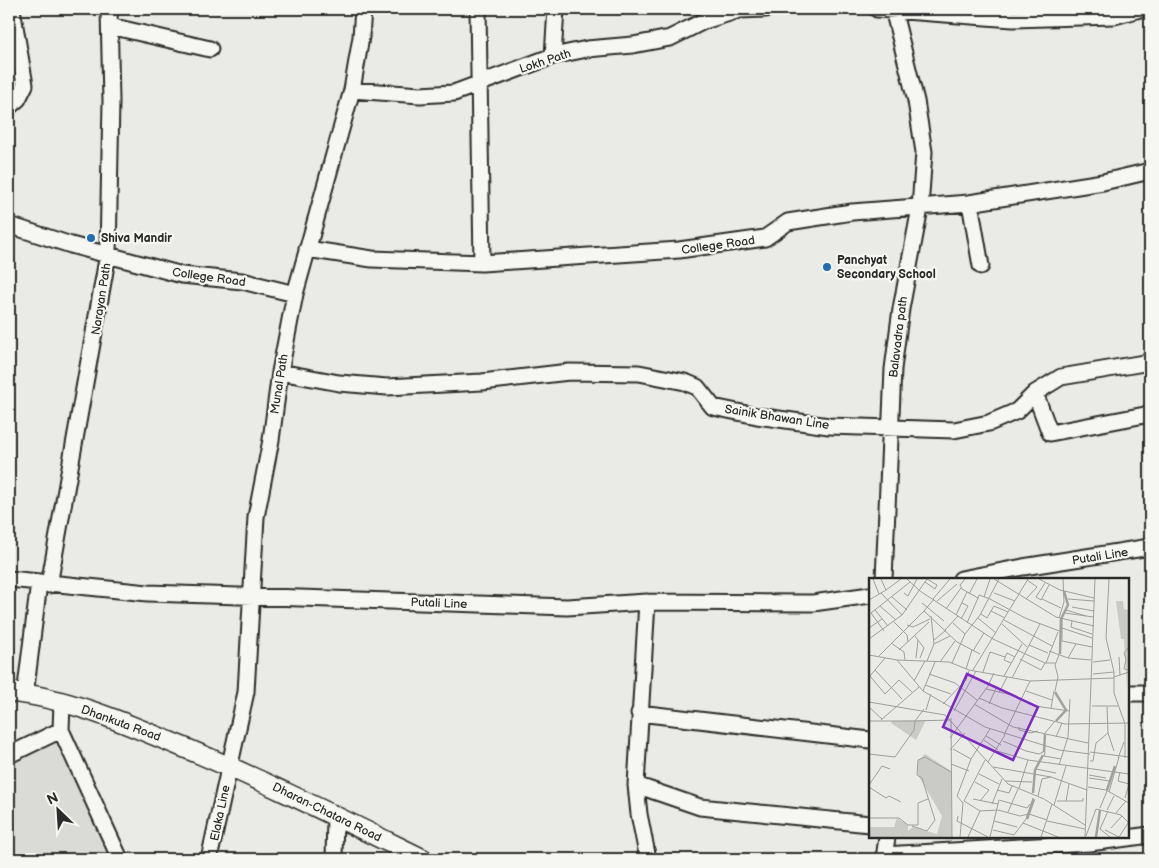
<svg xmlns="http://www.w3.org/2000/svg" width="1159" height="868" font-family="'Balsamiq Sans',sans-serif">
	<rect width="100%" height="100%" fill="#eaeae6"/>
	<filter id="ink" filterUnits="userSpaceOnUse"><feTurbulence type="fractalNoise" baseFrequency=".02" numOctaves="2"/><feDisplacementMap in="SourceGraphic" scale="10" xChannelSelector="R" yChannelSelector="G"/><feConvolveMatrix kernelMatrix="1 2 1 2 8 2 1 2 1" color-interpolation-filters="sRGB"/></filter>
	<g filter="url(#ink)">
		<!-- built -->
		<path fill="#dadad6" d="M61,730L120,859H9V755Z"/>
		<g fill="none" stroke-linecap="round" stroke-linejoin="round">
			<!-- stream -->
			<path stroke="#727270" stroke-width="4" d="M1059,10L1085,9
				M1007,11L1050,10"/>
			<defs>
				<path id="minor" d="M478,9L482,263
					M877,9L1013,19L1114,16L1140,9
					M110,26L210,49
					M553,56L556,9
					M352,90L420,95L454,93L553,56L587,49L633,45L670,38L704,21L739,10L766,9
					M9,107L18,99L25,85L12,9
					M970,203L981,266
					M9,225L71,245L182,275L242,281L295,294
					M307,249L372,259L482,263L679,250L765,238L788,222L852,212L969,203L1103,182L1150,171
					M280,372L339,383L387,387L482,382L569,372L639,373L685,382L697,387L713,407L757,416L829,426L954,430L989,423L1017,411L1035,393L1061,377L1150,362
					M1035,393L1050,433L1150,414
					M9,579L148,593L567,607L647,602L813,603L870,595
					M884,579L893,369L901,309L920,208L924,152L916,101L893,9
					M961,579L1023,567L1150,547
					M49,585L108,254L111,101L109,9
					M647,602L636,785L639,814L648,859
					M1128,693H1150
					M25,695L39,583
					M62,703L61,730L120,859
					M639,713L870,740
					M9,755L61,730
					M636,785L700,807L870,824
					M884,855L1089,843L1150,835
					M209,859L246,692L256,517L271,440L280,372L295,294L352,90L361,37L363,9
					M334,859L335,816
					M884,859L887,837"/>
				<path id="major" d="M9,692C63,697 118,720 168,741C255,776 339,818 423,859"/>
			</defs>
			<!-- minor casing -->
			<use href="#minor" stroke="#2b2b2b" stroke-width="19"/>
			<!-- major casing -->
			<use href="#major" stroke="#2b2b2b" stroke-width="22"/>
			<!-- minor -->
			<use href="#minor" stroke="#f6f6f2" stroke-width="15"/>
			<!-- major -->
			<use href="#major" stroke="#f6f6f2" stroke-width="19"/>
		</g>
	</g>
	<!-- markers -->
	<g fill="#1f6fb2" stroke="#f6f6f2" stroke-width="2">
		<circle cx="91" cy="238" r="5"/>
		<circle cx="827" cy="267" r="5"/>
	</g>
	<g text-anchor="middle" stroke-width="4.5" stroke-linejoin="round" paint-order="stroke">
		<!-- street labels -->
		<g font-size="12" fill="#2b2b2b" stroke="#f6f6f2">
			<text transform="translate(545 61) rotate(-18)" y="4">Lokh Path</text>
			<text transform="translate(718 245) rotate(-8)" y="4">College Road</text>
			<text transform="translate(209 277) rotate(8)" y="4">College Road</text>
			<text transform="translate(101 299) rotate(-81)" y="4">Narayan Path</text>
			<text transform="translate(898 337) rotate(-83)" y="4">Balavadra path</text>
			<text transform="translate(279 384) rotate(-81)" y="4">Munal Path</text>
			<text transform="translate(777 417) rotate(9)" y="4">Sainik Bhawan Line</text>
			<text transform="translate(1100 556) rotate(-9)" y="4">Putali Line</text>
			<text transform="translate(439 603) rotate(2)" y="4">Putali Line</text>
			<text transform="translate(121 723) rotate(20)" y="4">Dhankuta Road</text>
			<text transform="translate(327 812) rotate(26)" y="4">Dharan-Chatara Road</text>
			<text transform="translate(220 813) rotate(-78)" y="4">Elaka Line</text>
		</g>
		<!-- poi labels -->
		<g font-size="12" font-weight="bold" fill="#2b2b2b" stroke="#f6f6f2" text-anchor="start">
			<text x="101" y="242">Shiva Mandir</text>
			<text x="837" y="264">Panchyat<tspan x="837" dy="14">Secondary School</tspan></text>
		</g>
	</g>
	<!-- overview -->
	<g transform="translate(869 578)">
		<rect width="260" height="260" fill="#eaeae6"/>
		<path d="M57,142L47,162L22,145L23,143ZM56,176L82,193L83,259H0V249H25L28,240L39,247V253L44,249L68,256L73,238L49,197V183Z" fill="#cacac7"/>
		<path d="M247,23H254L255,31L260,32L258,111L255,61H252Z" fill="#cacac7"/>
		<path fill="none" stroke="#a1a19e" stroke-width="2.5" d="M191,76L192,41L199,27L195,13M186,114L197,132L187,143M175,174L176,156M238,212L246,188M164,215L166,192L174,177M158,241L165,221M227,259L231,232"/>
		<path fill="none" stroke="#9e9e9b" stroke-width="1" d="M4,1L10,16M38,1L51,13L124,61L176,85H186M96,1L91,7L93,11L109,20L110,17L121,21M125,1L187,39L225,48M170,1L191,12L225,20M240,1L237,60L245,94V115L256,146V180M56,4L66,11L68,7L58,1M176,5L167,19L172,22L180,7M17,12L32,1M12,15L33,37M35,15L39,18L48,1M125,15L146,23M100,16L108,1M23,19L38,32M115,19L121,1M64,21L81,1M121,21L156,40L193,54M157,21L168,9L158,2M173,21L192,30M199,21L225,23M0,22L17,12L12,1M68,23L88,6M53,25L75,43M11,28L27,42M203,29L225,33M77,31L92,10M6,32L19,48M197,32L217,38M55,33L65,21M196,35L224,39M112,36L118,40L122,33M87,37L98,14M109,40L127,55M136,40L122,33L125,28L139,34M190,40L195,24L194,1M92,41L99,28L93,25M193,41V63L223,69M135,42L183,68M203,43L202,49L223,56M25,44L38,57L39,64M84,45L96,56M98,45L109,20M133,46L158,69M38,47L44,49L61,41M0,50L13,41M193,50L223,60M76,52L89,38M15,53L2,35L41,4M46,58L55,70L51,80M0,61L33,37L58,1M65,62L77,52M22,65L35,74L36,82M65,66L81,58M160,67L179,75M260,69L255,75L257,81L255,91L260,92M30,72L60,44M104,73L115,55M180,73L199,80L222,82M0,77L28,82L80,84L100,92L161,103L245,100M10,78L55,33L88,64L111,76M250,79L251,97M47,80L49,62M199,80L207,66M151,81L172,92L176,85M28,82L54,113L116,149L190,172L221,176M58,83L65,66L62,38M71,84L86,63M224,84L241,82M83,85L96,56L111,37L130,1M142,85L135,82L138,75L146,79M177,85L189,54M97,91L103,72M6,92L33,121M104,92L159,1M114,94L121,74L136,79M60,96L86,105L108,122M224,96L245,94M1,98L16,116L30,102L43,114M1,98L16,80M135,98L153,66M245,99L260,94M143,100L171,46M45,103L56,83M56,107L82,116M117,111L143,117L166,128L200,133M54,113L66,84M157,113L183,122M186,113L189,99L186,87L190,77M130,115L138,99M110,120L133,130L196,146L260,145M0,124L76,137L139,206L175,221L216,247M74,126L97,102L100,93M105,126L144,149L219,165M120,126L128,108M223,128H249M0,129L13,141M182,130L185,113M57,132L62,116M85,133L107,93M82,140L83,259M12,142L50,109M0,143H46L55,131M150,149V152L162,155L169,153M176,155L186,143M239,155L245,173M135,157L161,103M117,158L132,167M187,159L193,145M81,160L119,108L125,95M115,162L129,172M134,163L157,173L170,176L176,173M227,165L239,155L238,129M84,171L102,181M81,172L96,155M128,173L159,182L260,196M176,174L175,178L192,181M221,174L260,179M0,176L26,179L45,152L46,143L80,142M249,180L255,164M221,183H224L227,165M119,184L136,157M82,186L100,193M190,187L199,159L201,121M124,189L182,199L218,212M167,191L187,195M251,194L249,203L260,206L256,220M110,196L130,206M220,197L237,200M220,200L241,203M136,203L163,204M106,204L120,212L111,223M0,207L13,188L21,191M0,209L17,220L20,218L32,224M219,209L237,212L260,225M150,210L159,182M128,212L140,215L143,208M240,214L250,179M169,218L173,201L182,199M104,221L129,226M95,223L111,233L129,232L151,238L160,236L178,242M95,223L116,182M188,223H214V220M197,223L200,206M123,226L133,201M185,227L197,188M231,230L238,213M238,232L245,218M239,233L231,251L241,259M139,234L149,211M247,235L257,223M89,238L88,243L119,259M0,240H30L39,247H49V225L59,221M125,243L148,249M178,243L216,251M154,245L189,259M43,248L58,253L66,242L53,200L48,197L49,182L56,179L82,194M242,250L253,238M124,252L145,257L157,241L164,220M236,252L250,259M217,258L227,231L252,237L260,245M91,259L94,225L88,218L102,181L121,151M99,259L111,233M121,259L130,222L158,230L161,226M172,259L183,226M216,259L226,1M250,259L259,245"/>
		<path fill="#7b2cbf" fill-opacity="0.15" stroke="#7b2cbf" stroke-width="2.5" d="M98,96L169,129L144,182L74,149Z"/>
		<rect width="260" height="260" fill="none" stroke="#2b2b2b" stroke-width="2.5"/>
	</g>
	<!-- margin -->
	<rect width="1159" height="868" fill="none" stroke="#f6f6f2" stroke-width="30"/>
	<rect x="15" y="15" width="1129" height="838" fill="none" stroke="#2b2b2b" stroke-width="2" filter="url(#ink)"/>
	<!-- north arrow -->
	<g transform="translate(58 810) rotate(335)" stroke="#f6f6f2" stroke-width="4" paint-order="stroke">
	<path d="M0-4L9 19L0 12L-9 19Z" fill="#2b2b2b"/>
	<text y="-8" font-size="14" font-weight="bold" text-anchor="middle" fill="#2b2b2b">N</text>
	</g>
</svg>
